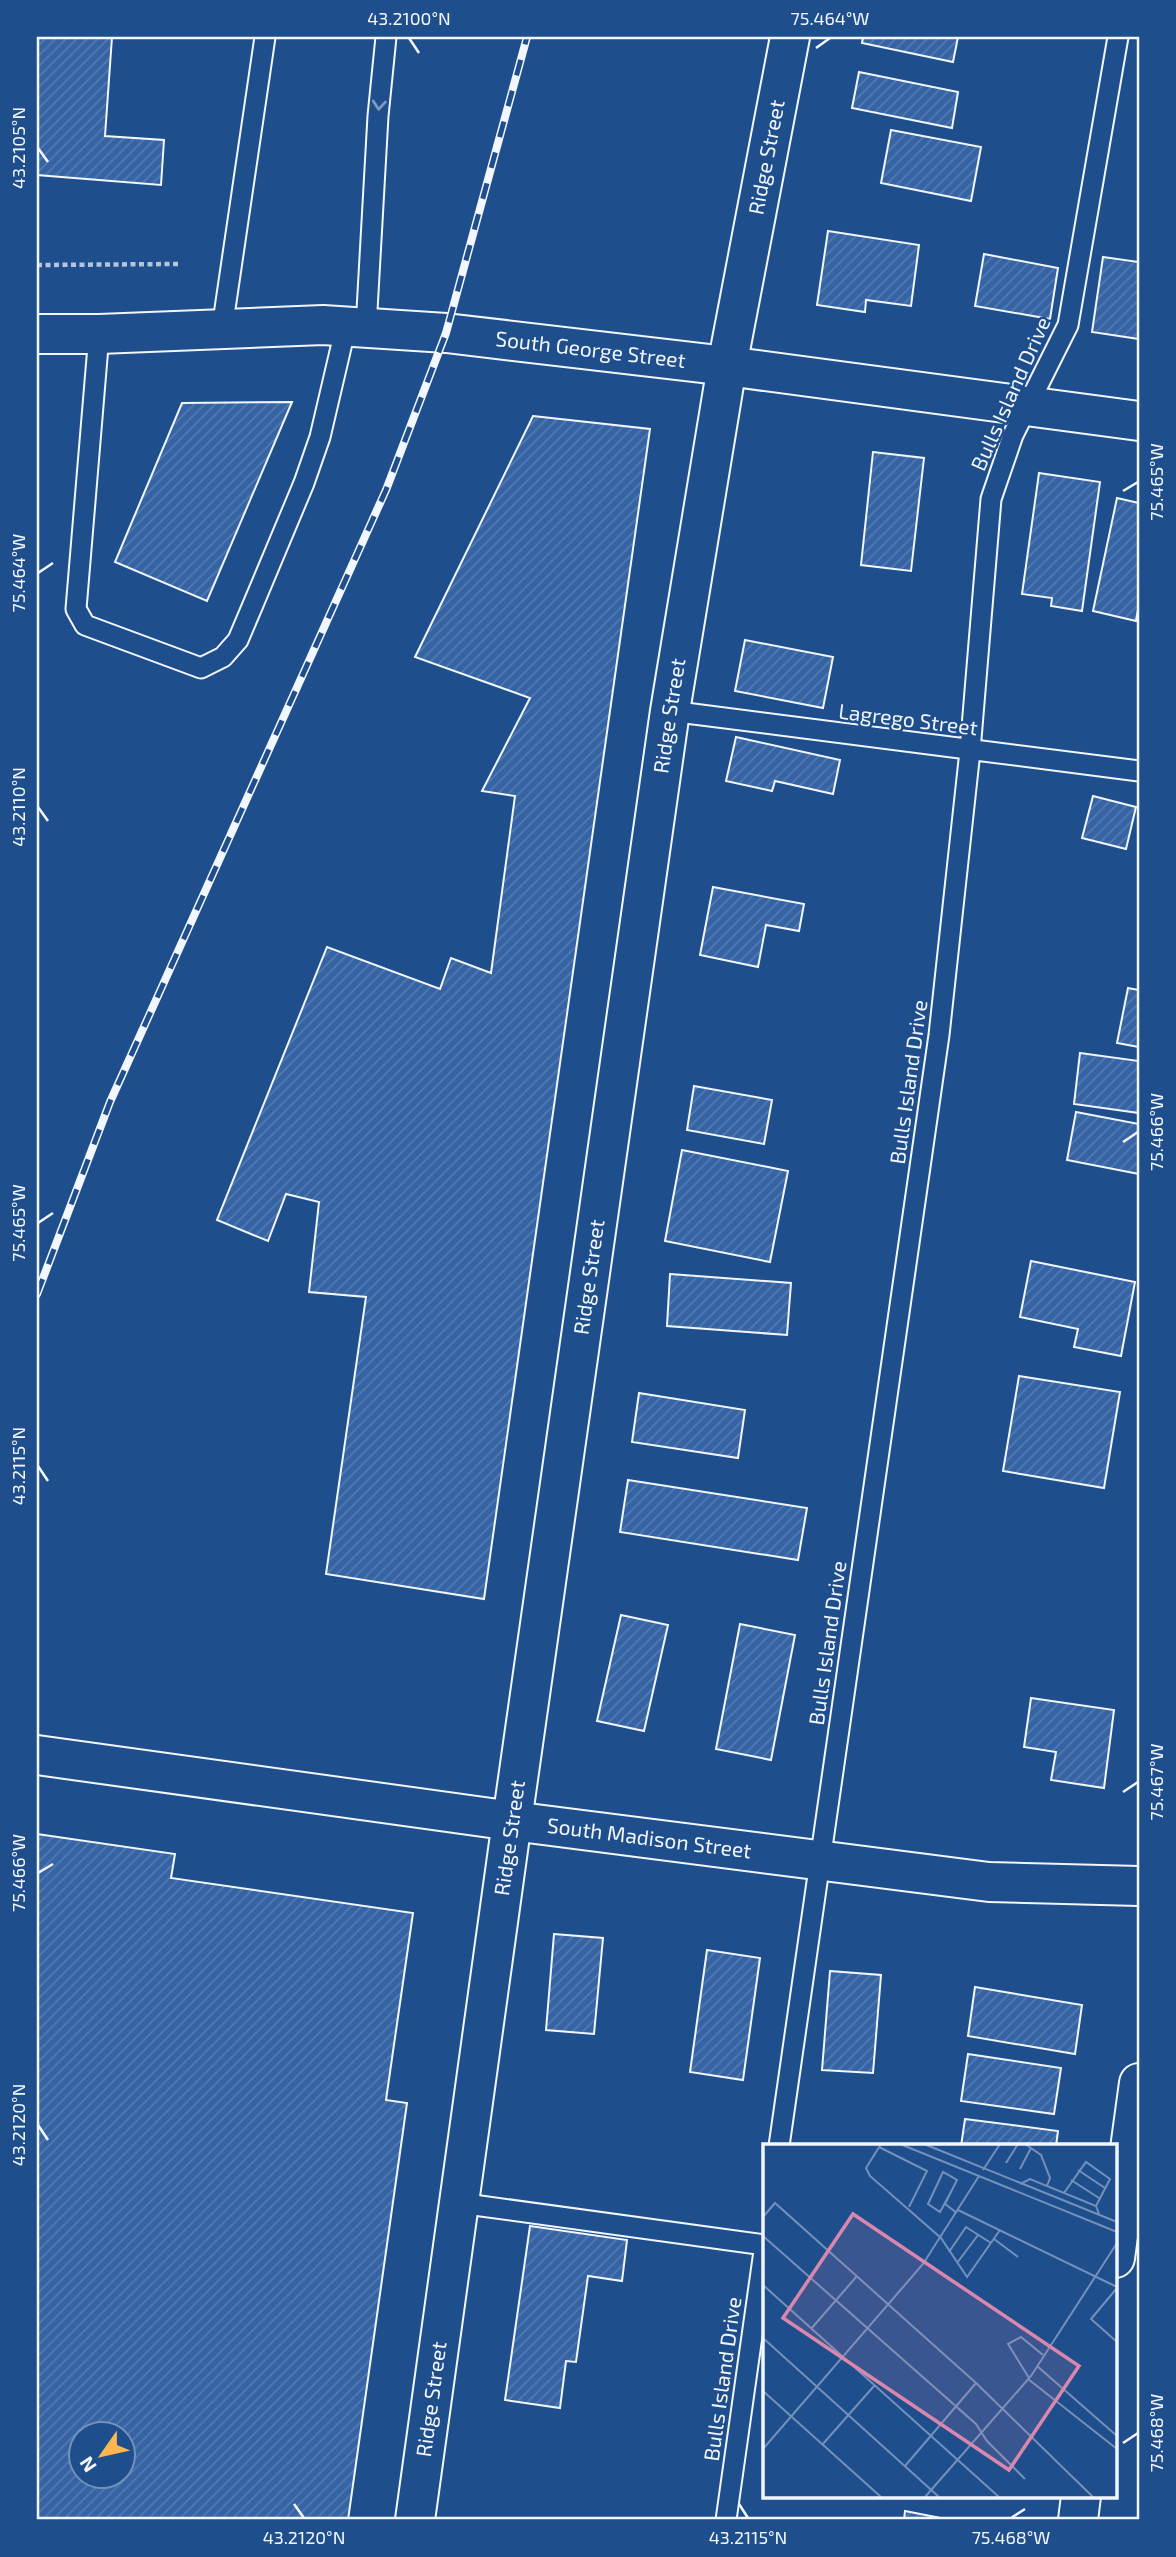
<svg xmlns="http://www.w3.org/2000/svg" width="1176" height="2557" font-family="'Exo 2',sans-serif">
	<defs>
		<pattern id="building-hatch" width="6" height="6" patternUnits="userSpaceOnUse" patternTransform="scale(1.75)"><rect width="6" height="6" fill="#3563a3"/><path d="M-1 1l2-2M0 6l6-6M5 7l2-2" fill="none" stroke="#537ab1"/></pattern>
	</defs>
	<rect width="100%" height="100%" fill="#1f4e8c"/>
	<!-- building -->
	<path fill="url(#building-hatch)" stroke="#f2f6ff" stroke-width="2" fill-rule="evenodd" d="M37,37H112L105,136L164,140L161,185L37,175Z
		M863,37H958L953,62L862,43Z
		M859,72L958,92L952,128L852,108Z
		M891,130L981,147L971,201L881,183Z
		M828,231L919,245L911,306L866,300L865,312L817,305Z
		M984,254L1058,268L1050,319L975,306Z
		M1103,257L1139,262V339L1092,332Z
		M292,402L207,601L115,562L182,403Z
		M533,416L650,429L484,1599L326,1574L366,1297L309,1292L319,1202L286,1194L268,1241L217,1220L327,947L440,989L451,958L491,973L515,796L482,791L530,698L415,657Z
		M873,452L924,458L911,571L861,565Z
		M1039,473L1100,482L1082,611L1051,606L1052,598L1022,594Z
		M1117,498L1139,503V604L1136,621L1093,611Z
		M745,640L833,657L823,708L735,691Z
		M736,737L840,760L833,794L775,781L772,791L726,781Z
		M1093,796L1136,807L1126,849L1082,838Z
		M713,887L804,904L799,931L766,925L758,967L700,955Z
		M1128,988L1139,990V1047L1117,1043Z
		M1080,1053L1139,1061V1113L1074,1104Z
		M694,1086L772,1100L764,1144L687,1130Z
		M1076,1112L1139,1124V1174L1067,1160Z
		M682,1150L788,1171L770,1262L665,1241Z
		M1031,1261L1135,1282L1121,1356L1074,1347L1078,1329L1020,1317Z
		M670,1274L791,1283L787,1335L667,1326Z
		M1019,1376L1120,1392L1104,1488L1003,1471Z
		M639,1393L745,1410L738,1458L632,1442Z
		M628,1480L807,1508L798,1560L620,1532Z
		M621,1615L668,1625L644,1731L597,1721Z
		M740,1624L795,1635L771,1760L716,1749Z
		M1031,1698L1114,1710L1104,1788L1051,1780L1056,1752L1024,1747Z
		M37,1834L175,1854L171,1878L413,1913L386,2100L407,2103L348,2520H37ZM80,2434H122V2476H80Z
		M554,1934L603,1938L594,2034L546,2030Z
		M707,1950L760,1958L743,2080L690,2072Z
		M830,1971L881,1975L873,2073L822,2070Z
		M975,1987L1082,2005L1075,2054L968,2036Z
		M968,2054L1061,2068L1054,2114L961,2101Z
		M965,2119L1058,2131L1056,2146H961Z
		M530,2226L627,2240L622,2281L588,2276L576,2362L566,2361L560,2408L505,2400Z
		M905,2511L951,2520H904Z"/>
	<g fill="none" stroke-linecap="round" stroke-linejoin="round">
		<defs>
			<path id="service" d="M366,328L378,116L386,37
				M222,329L265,37
				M99,334L76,609L85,625L201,668L223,657L238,640L252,607L304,483L320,437L346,326
				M670,711L1139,771
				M779,2146L939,1035L970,751L991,499L1013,435L1068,325L1118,37
				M459,2203L765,2245
				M726,2520L765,2244"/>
			<g id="minor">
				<path d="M727,366L1139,421"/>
				<path d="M1115,2258L1139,2083"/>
				<path id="s1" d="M415,2520L512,1821L989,1882L1139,1886"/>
				<path d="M1078,2520L1081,2496"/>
			</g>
			<g id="tertiary">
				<path id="s2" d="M37,334H99L323,325L446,333L727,366"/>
				<path id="s3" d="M37,1755L512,1821L670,711L727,366L790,37"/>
			</g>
		</defs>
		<!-- service casing -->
		<use href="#service" stroke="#f2f6ff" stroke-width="23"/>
		<!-- minor casing -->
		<use href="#minor" stroke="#f2f6ff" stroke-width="42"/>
		<!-- tertiary casing -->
		<use href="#tertiary" stroke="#f2f6ff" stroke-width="42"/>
		<!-- path -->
		<path stroke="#b3c4dc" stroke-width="4.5" stroke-dasharray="5 3.5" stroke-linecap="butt" d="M37,265L178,264"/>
		<!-- service -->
		<use href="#service" stroke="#1f4e8c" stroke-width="19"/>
		<!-- minor -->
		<use href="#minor" stroke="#1f4e8c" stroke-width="38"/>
		<!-- tertiary -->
		<use href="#tertiary" stroke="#1f4e8c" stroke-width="38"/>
		<defs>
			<path id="rail" d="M37,1294L110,1102L386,490L446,333L527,37"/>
		</defs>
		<!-- rail casing -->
		<use href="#rail" stroke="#f2f6ff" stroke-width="8"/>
		<!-- rail -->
		<use href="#rail" stroke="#1f4e8c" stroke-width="5" stroke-dasharray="16" stroke-linecap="butt"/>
	</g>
	<!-- one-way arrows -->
	<defs><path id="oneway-chevron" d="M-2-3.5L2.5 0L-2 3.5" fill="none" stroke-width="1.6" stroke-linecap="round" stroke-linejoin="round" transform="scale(1.75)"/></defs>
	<use stroke="#7e9ac0" href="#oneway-chevron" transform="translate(379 105) rotate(95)"/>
	<!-- ticks -->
	<path fill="none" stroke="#f2f6ff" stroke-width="2.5" d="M409,38L419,53M816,48L830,38M38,148L48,162M1123,491L1138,482M38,573L53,563M38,807L48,821M1123,1142L1138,1132M38,1223L53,1213M38,1466L48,1481M1123,1792L1138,1782M38,1873L53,1864M38,2125L48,2140M1123,2443L1138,2433M294,2504L304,2518M739,2504L748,2518M1011,2518L1025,2509"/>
	<g text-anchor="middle" stroke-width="5" stroke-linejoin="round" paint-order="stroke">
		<!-- street labels -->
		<g font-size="21" fill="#f2f6ff" stroke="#1f4e8c">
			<text dy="7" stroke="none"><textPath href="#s3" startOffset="2163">Ridge Street</textPath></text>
			<text dy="7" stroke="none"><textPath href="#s2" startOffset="555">South George Street</textPath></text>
			<text transform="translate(1011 394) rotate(-66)" y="7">Bulls Island Drive</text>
			<text dy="7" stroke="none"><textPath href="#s3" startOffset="1596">Ridge Street</textPath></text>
			<text transform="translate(908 720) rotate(7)" y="7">Lagrego Street</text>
			<text transform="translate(909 1082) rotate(-82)" y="7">Bulls Island Drive</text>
			<text dy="7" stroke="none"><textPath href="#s3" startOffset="1029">Ridge Street</textPath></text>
			<text transform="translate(828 1643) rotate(-82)" y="7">Bulls Island Drive</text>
			<text transform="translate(510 1838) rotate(-82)" y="7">Ridge Street</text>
			<text dy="7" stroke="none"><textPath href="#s1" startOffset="844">South Madison Street</textPath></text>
			<text transform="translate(723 2379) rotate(-82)" y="7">Bulls Island Drive</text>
			<text dy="7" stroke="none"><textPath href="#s1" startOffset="122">Ridge Street</textPath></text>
		</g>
	</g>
	<!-- overview -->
	<g transform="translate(763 2144)">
		<rect width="354" height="354" fill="#1f4e8c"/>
		<path fill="none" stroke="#7391ba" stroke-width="2" d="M118,0L103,24L107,32L178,94L204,133L237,86M137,0L354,88M161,0L354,78M262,0L278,11L287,34L284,42M116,3L164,27L146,63M243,19L255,0M257,25L268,4M220,26L237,0M315,26L342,44M308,36L336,54M257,40L267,35L333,62L336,70M190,44L177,68L165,60L180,28L194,36L182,60L194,69M301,49L323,18L347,35L333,62M195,66L354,143M0,73L12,59L213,239L330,353M0,92L213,280L224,297L262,335M231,95L255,113M186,108L203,83L228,99M194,119L215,91M0,141L236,353M354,144L328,175L354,198M48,185L94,132M0,194L176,353M274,222L354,292M266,234L245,200L258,193L280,211M265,235L354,305M0,247L118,353M59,301L111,242M0,305L160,120L216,32M142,322L213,239M162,353L268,232L354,99"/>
		<path fill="#da87ad" fill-opacity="0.15" stroke="#da87ad" stroke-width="3.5" d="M90,70L316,222L246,326L20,174Z"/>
		<rect width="354" height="354" fill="none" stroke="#f2f6ff" stroke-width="3.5"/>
	</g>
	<!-- border -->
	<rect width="1176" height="2557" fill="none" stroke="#1f4e8c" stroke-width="77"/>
	<!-- north arrow -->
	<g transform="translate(102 2455) rotate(236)"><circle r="33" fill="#1f4e8c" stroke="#7391ba" stroke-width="2"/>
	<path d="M0-5L12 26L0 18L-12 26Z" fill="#ffb74d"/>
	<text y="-10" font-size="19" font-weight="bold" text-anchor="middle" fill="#f2f6ff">N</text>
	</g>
	<rect x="38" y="38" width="1100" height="2480" fill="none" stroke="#f2f6ff" stroke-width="2.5"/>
	<g font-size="18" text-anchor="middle" fill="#f2f6ff">
		<text x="409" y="25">43.2100°N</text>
		<text x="830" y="25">75.464°W</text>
		<text transform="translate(19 148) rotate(-90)" y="6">43.2105°N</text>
		<text transform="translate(1157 482) rotate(-90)" y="6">75.465°W</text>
		<text transform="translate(19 573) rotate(-90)" y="6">75.464°W</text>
		<text transform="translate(19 807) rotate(-90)" y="6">43.2110°N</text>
		<text transform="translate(1157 1132) rotate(-90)" y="6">75.466°W</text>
		<text transform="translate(19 1223) rotate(-90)" y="6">75.465°W</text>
		<text transform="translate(19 1466) rotate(-90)" y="6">43.2115°N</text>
		<text transform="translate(1157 1782) rotate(-90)" y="6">75.467°W</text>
		<text transform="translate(19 1873) rotate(-90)" y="6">75.466°W</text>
		<text transform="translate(19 2125) rotate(-90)" y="6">43.2120°N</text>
		<text transform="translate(1157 2433) rotate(-90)" y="6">75.468°W</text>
		<text x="304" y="2544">43.2120°N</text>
		<text x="748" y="2544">43.2115°N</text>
		<text x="1011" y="2544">75.468°W</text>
	</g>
</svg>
